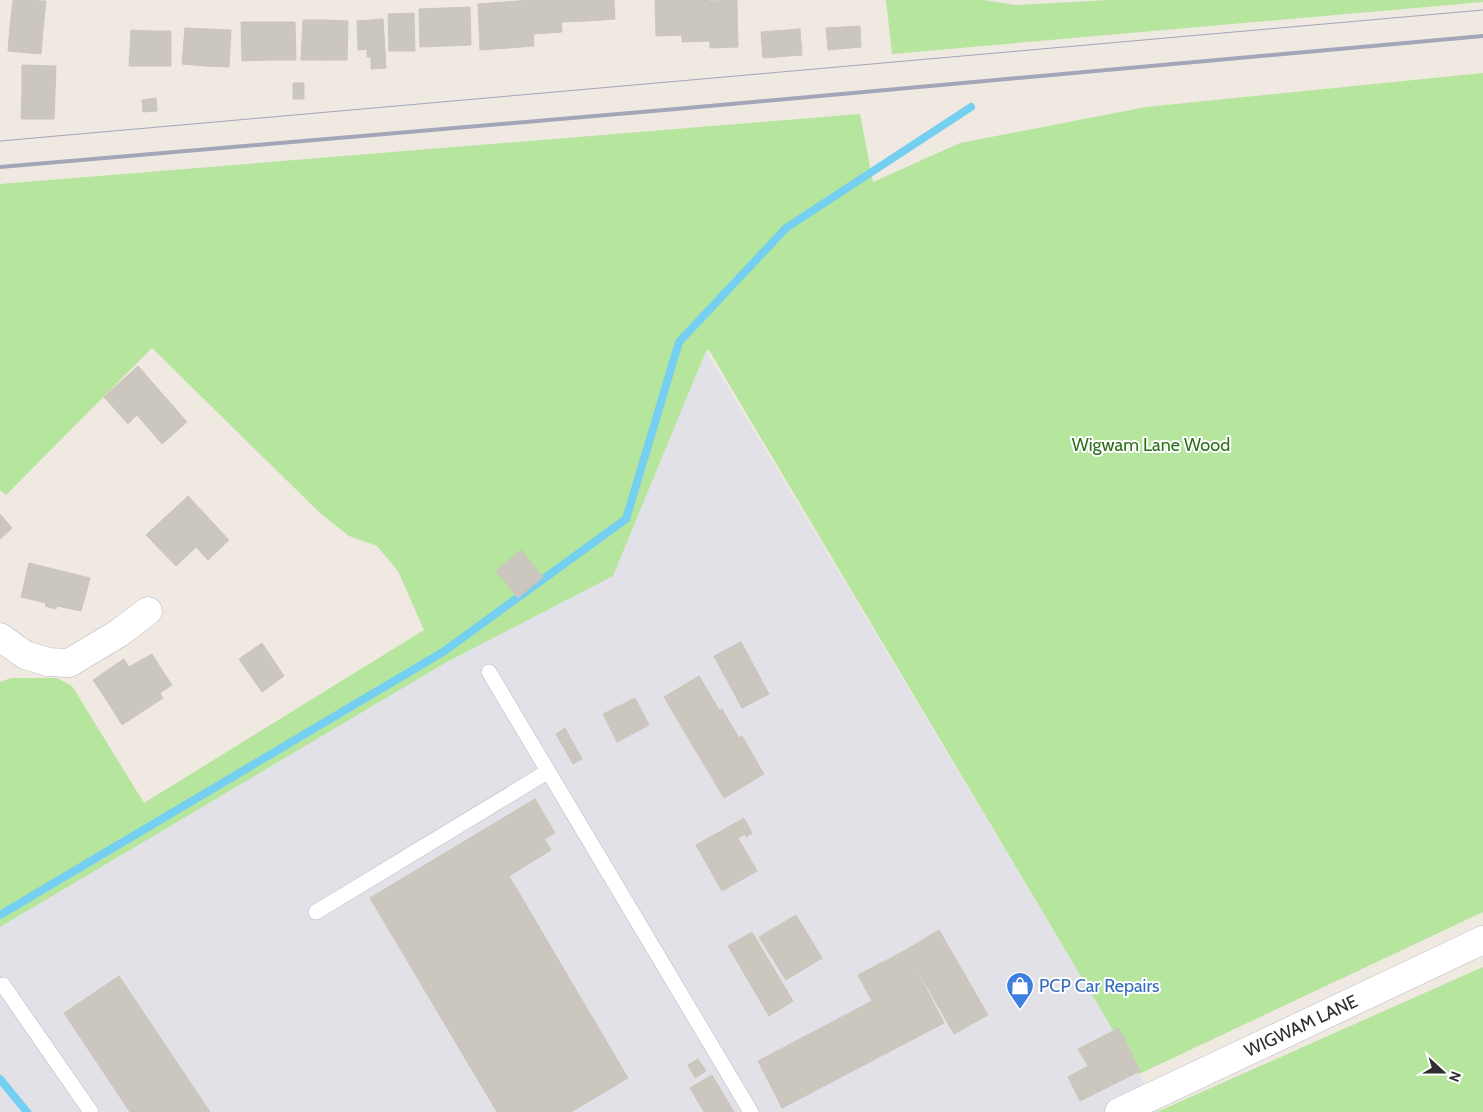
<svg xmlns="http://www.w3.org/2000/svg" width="1483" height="1112" font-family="Cabin,sans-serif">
	<rect width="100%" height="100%" fill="#efe9e1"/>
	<!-- industrial -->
	<path fill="#e3e1e8" d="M706,351L1028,888L1139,1074L1159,1111L1156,1112H0V927L445,663L613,576Z"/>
	<!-- green -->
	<path fill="#b6e59e" d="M886,0H983L1015,5L1109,0H1483V2L892,54Z
		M1483,73V912L1139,1074L749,418L709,350L706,351L613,576L445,663L0,927V682L11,678H57L72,686L144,803L424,630L398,571L377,546L349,536L319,512L152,348L6,495L0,490V184L860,114L873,182L960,143L1146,107Z
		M1483,967V1112H1156L1159,1111Z"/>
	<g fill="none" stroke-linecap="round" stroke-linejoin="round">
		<!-- stream -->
		<path stroke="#75cff0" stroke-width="8" d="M0,915L443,652L626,519L679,342L786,228L971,107
			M0,1079L27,1112"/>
	</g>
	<!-- building -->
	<path fill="#cbc7bf" stroke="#cbc5ba" d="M13,0L46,1L43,30L10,26Z
		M531,0L534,46L508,48L505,2Z
		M531,0H559L562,32L534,34Z
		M559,0H586L587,21L561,22Z
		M586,0H614L615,19L587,21Z
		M655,0H681L682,35L656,36Z
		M681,0H709L710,41L682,42Z
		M737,0L738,47L710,48L709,1Z
		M505,2L508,48L480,50L478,4Z
		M470,7L471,45L447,46L445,8Z
		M445,8L447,46L420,47L419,9Z
		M414,13L415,51H389L388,14Z
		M383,19L386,68L371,69V57H367V49L358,50L357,21Z
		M303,20H325V60H301Z
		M325,20L348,21L347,60H325Z
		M241,22H270V60L242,61Z
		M270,22H295L296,60H270Z
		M10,26L43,30L41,54L8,51Z
		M860,26L861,47L828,50L826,28Z
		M185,28L207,29L205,66L182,64Z
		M207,29L231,30L229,67L205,66Z
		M800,29L802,55L763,58L761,32Z
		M131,30L153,31L152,66H129Z
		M153,31H171V66H152Z
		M22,65L56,66L55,93L22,92Z
		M293,83H304V99H293Z
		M22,92L55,93L54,119H21Z
		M156,98L157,111L143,112L142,100Z
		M138,366L187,422L162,444L137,415L128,424L104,397Z
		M188,496L229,540L208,560L196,547L176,566L146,535Z
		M0,514L12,528L0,539Z
		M521,550L543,577L518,598L496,571Z
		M29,563L90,578L81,611L57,606L56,609L45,606L46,603L21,597Z
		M741,642L769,694L742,708L714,656Z
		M262,643L284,676L262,692L239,659Z
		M152,654L162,670L109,704L93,680L124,659L129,667Z
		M162,670L172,685L160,693L163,698L122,725L109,704Z
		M699,676L719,710L684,731L664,697Z
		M635,698L649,725L617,742L603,714Z
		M722,709L739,738L742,736L764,774L724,798L684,731Z
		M565,728L582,759L573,764L556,734Z
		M535,799L555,833L544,839L551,850L509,876L628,1078L571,1112H497L370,898Z
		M744,818L752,833L746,837L745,834L738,838L757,871L722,891L696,845Z
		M796,915L822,958L786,980L759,937Z
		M939,930L988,1015L954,1034L906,950Z
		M752,932L793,1001L769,1016L728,946Z
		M906,950L944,1023L782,1108L758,1061L872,1001L858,975Z
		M119,976L210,1112H130L64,1013Z
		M1119,1028L1140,1071L1080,1101L1068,1077L1088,1066L1078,1049Z
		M698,1059L706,1071L695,1078L688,1065Z
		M712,1075L734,1112H704L690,1088Z"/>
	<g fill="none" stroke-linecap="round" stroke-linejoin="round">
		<defs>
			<path id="lane" d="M489,672L751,1112
				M316,912L547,772
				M3,985L91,1112"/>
			<path id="street" d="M0,637L25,655L48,662L69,663L119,633L148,611
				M1119,1112L1483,940"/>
		</defs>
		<!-- lane casing -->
		<use href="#lane" stroke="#b4b7c1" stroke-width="16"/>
		<!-- street casing -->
		<use href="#street" stroke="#b4b7c1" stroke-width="29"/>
		<!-- lane -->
		<use href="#lane" stroke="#fff" stroke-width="15"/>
		<!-- street -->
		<use href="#street" stroke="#fff" stroke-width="28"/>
		<!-- tram -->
		<path stroke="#a3a6b8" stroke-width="1" d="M0,141L1483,10"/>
		<!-- rail -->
		<path stroke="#a3a6b8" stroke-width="4" d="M0,167L676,109L1483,36"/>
	</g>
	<!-- icons -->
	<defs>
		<symbol id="shop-pin" viewBox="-11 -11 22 30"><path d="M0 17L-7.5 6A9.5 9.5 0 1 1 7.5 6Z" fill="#3f7fe0" stroke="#fff"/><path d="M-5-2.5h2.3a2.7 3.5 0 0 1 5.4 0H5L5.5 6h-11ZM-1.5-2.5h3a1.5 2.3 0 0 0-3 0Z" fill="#fff"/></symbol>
	</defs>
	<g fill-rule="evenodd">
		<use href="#shop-pin" x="1004" y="970" width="32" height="43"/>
	</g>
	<g text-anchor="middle" stroke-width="4" stroke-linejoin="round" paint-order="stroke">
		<!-- park labels -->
		<g font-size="18" fill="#2c6e1b" stroke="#fff">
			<text x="1151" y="451">Wigwam Lane Wood</text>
		</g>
		<!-- shop labels -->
		<g font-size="18" fill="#366cbe" stroke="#fff" text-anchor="start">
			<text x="1039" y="992">PCP Car Repairs</text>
		</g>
		<!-- street labels -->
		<g font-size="18" fill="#2e2e2e" stroke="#fff">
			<text transform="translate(1301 1026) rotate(-25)" y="6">WIGWAM LANE</text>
		</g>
	</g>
	<!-- north arrow -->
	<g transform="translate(1443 1072) rotate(111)" stroke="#ffffff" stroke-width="4" paint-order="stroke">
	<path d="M0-4L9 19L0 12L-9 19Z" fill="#2e2e2e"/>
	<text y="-8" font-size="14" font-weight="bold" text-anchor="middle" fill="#2e2e2e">N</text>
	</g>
</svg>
